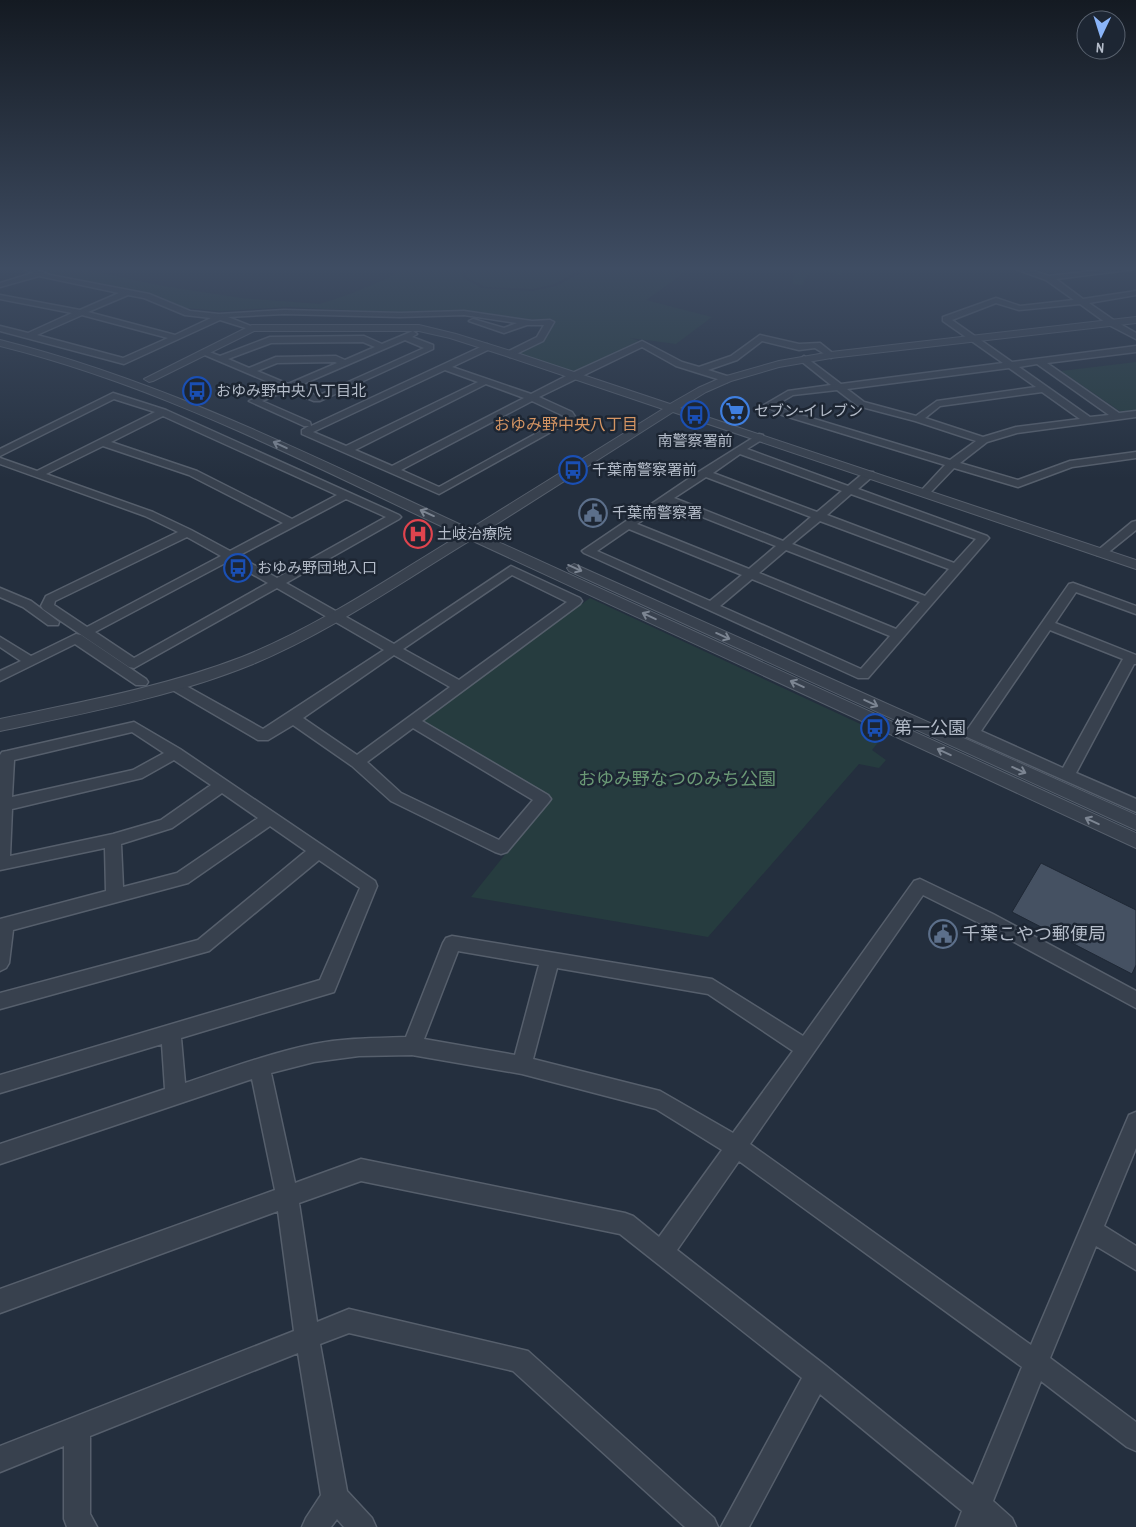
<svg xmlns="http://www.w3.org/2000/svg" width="1136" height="1527" font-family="'Archivo Narrow','Noto Sans JP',sans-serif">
	<rect width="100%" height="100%" fill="#242f3e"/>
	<!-- green -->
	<path fill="#263c3f" d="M21,266H67L163,286L241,298L320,304L350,294L389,278L405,266H469L462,277L482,288L532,291L556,286L594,266H690L673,281L646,300L712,317L676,344L630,338L642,342L575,372L516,353L545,339L553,319L537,320L470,312H383L289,307L220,311L174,307L152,297L29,270Z
		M472,266H587L555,284L533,289L485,287L466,277Z
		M803,266H843L841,275L812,268L802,285L793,284V277Z
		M1136,362V411L1121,412L1061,371Z
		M590,598L884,735L872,750L886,760L879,768L859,764L708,937L471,897L551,797L422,721Z"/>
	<!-- building -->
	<path fill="#455162" stroke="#1f2835" d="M1041,863L1136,910V965L1132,974L1012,912Z"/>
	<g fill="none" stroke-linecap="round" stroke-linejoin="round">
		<defs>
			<path id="minor" d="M17,266H27L50,275L149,294L190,311L219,314L284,310L400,313L464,311L532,321L550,320L554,322L543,341L510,357L506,354L507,352L537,337L544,325H527L504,333L469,321L473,319L504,328L517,323L464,315L400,317L284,314L228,317L256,328L252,330L220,320L124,364L0,331V326L28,333L72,313L0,299V295L80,310L119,293L39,276L0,287V283L33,273ZM128,295L144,298L185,315L211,318L175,335L88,312ZM82,315L168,338L123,358L37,335Z
				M1007,266H1018L1049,276L1136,266V269L1056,279L1083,299L1136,291V295L1089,303L1115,321L1136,333V339L1109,325L1080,304L1019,310L996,303L952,320L1012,362L1136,346V352L1047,363L1119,413L1136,411V417L1017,433L987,442L960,463L1018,480L1070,461L1136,452V458L1072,467L1018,487L954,468L928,495L924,496L919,493L945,465L782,415L764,405L788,391L831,385L801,361L800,359L804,356L841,384L1003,363L943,321V317L996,298L1020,306L1074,300L1046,280ZM1037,364L1109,415L1090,417L1019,367ZM1009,368L1036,387L937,401L916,416L864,402L847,389ZM837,390L858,406L915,421L976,441L950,460L788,411L776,405L793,395ZM1042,392L1080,419L1016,427L983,437L925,418L940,406Z
				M413,331L417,334L412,337L433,345V349L320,401H314L288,390L262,401L310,422L311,426L487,344L491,347L490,349L452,367L531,394L570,374L642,341L682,362L699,367L731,356L760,335L799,344L820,343L835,355L831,358L815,348L799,350L762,341L737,360L708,370L730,377L732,379L727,382L676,366L642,347L539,397L572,412L576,418L439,494L302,434V430L309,426H304L249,401L280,387L200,353L204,350L220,356L270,337L364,336L382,344ZM405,340L424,348L317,396L296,387ZM363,342L375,347L345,360L336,356L276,357L249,368L228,359L271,343ZM335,362L337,363L288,384L257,371L277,363ZM445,370L478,382L346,446L313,432ZM486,384L524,398L392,466L355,450ZM532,401L566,417L439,487L401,470Z
				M113,393L166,410L399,515L401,517L399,519L286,583L394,644L511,566L580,598L582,601L580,604L422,721L548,795L551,799L548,803L507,852L501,854L495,852L391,801L352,766L293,725L268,740H258L169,688L167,685L169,682H179L263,729L384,650L277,588L134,668L129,667L43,609L41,606L46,596L178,532L145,516L0,464V458L37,471L155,412L114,399L0,456V449ZM163,416L337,495L292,519L197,471L111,442ZM103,446L189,475L283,523L230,551L191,530L153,512L46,474ZM346,499L386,517L277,578L238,556ZM187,537L221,556L87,627L54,605L55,601ZM229,561L268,583L134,658L95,632ZM512,575L567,602L459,680L403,649ZM394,655L450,687L357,755L303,718ZM413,728L533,800L499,840L401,793L367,762Z
				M759,434L763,435V439L747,449L848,486L865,472H873L874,474L873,476L858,489L987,536L989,538L868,678H858L584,553L582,551L700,471ZM740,454L842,491L817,512L713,473ZM706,477L811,517L783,541L674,498ZM851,494L976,539L954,563L827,515ZM667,503L776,546L749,569L637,524ZM820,521L949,569L925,596L792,544ZM629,529L742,575L710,601L597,551ZM786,550L920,602L896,629L759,573ZM752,579L890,636L861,669L720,606Z
				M1136,521V530L1105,555H1097L1095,553L1097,551L1132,522Z
				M1073,583L1136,606V614L1076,592L1055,623L1136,655V664H1134L1076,773L1136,799V812L967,737L965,733L1069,584ZM1050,630L1123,659L1063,768L981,731Z
				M0,588L31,601L59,622L58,625H48L23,607L0,597Z
				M76,634L81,635L146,679L148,682L146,685H136L75,644L0,681V671L21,661L0,647V637L31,656Z
				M134,722L180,749L375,881L377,886L334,992L181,1038L185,1083C227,1069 270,1053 314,1044C344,1038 375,1038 406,1037L443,943L446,938L452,936L712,979L803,1036L914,881L920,879L993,914L1136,991V1008L981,924L923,895L750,1144L1031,1345L1129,1115L1136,1112V1148L1104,1226L1136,1246V1270L1096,1246L1050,1358L1136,1422V1451L1127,1447L1041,1381L993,1501L1012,1518L1016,1527H956L962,1511L820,1394L749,1527H721L802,1378L620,1234L361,1181L299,1203L317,1322L349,1309L528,1351L714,1518L718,1527H685L513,1371L349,1333L320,1344L347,1491L372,1518L376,1527H344L337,1519L331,1527H302L306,1518L321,1495L298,1353L90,1436V1514L97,1527H67L64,1519V1446L0,1472V1446L294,1331L278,1211L0,1313V1289L275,1190L252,1079L0,1164V1144L165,1089L162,1044L0,1093V1075L320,980L360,888L319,860L209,951L0,1009V993L198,940L306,851L270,826L188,883L13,930L9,963L6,968L0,971V919L106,891L105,848L0,870V755L2,752L7,751ZM132,732L164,753L133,770L12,797L14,760ZM174,760L211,785L161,820L113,834L10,856L12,809L142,778ZM222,793L258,818L177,873L123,887L121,844L172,828ZM458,951L539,965L515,1055L424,1039ZM557,968L708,994L793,1051L733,1133L660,1091L533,1059ZM412,1055L522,1074L656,1109L722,1150L659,1237L633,1216L625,1213L361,1159L295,1183L271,1073L314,1062L359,1056ZM739,1161L1022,1367L973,1485L826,1366L677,1250Z"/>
			<path id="tertiary" d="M1136,317V323L831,358L779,367L731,381L706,392L680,408L1136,560V569L673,412L481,534L1136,833V848L471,540C400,583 330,632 253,664C172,697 85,713 0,731V719C81,702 164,687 242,657C319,626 389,578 460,535C310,465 162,386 0,346V340C165,381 316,458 470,529L663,409L506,356L450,338L419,331H254L153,381L149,382L144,379L252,325H419L456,334L514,352L670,404L698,388L723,377L779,361L831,352Z
				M574,564L1136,815V830L569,571L567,568Z"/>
		</defs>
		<!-- minor casing -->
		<use href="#minor" stroke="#565f6c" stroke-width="3"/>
		<!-- tertiary casing -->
		<use href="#tertiary" stroke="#565f6c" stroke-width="2"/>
		<!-- minor -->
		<use href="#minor" fill="#38414e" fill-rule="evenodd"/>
		<!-- tertiary -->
		<use href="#tertiary" fill="#38414e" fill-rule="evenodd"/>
	</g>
	<!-- one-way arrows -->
	<defs><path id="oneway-shaft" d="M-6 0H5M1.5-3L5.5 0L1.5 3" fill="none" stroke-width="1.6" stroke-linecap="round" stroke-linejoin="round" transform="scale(1.25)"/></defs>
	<g stroke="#7c8592">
		<use href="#oneway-shaft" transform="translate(280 445) rotate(-155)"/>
		<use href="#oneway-shaft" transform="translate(427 513) rotate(-156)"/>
		<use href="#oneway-shaft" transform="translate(575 568) rotate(24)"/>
		<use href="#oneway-shaft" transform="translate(649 616) rotate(-155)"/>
		<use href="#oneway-shaft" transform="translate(723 636) rotate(24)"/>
		<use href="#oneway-shaft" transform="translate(797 684) rotate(-155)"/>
		<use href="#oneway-shaft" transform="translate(871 703) rotate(25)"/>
		<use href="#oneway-shaft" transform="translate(944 752) rotate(-155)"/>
		<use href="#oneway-shaft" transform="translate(1019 770) rotate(24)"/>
		<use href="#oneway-shaft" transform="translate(1092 821) rotate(-155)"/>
	</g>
	<!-- sky -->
	<linearGradient id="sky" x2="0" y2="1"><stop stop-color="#141a22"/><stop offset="0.56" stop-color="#3f4d63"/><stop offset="1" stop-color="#3f4d63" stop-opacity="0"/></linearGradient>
	<rect width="1136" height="479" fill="url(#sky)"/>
	<!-- icons -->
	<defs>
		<symbol id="bus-ring" viewBox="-11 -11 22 22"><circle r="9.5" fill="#1d2633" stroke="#1a4fb4" stroke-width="1.5"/><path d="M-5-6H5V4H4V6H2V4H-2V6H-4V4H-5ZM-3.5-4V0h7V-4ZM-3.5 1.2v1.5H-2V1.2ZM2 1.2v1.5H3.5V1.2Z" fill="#1a4fb4"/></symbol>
		<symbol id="supermarket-ring" viewBox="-11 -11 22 22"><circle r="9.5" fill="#1d2633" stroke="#3f7fe0" stroke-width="1.5"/><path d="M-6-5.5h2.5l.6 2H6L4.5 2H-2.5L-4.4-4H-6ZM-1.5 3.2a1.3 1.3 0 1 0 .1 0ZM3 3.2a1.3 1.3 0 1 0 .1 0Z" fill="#3f7fe0"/></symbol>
		<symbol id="civic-ring" viewBox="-11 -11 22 22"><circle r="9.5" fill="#1d2633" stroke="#5c6f8a" stroke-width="1.5"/><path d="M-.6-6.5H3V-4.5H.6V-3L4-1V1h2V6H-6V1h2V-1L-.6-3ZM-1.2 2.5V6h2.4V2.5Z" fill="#5c6f8a"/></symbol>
		<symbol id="hospital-ring" viewBox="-11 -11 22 22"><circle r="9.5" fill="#1d2633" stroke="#e0444e" stroke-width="1.5"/><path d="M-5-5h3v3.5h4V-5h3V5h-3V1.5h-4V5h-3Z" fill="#e0444e"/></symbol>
	</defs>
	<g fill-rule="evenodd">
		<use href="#bus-ring" x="181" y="375" width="32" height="32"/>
		<use href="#supermarket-ring" x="719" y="395" width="32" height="32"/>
		<use href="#bus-ring" x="679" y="399" width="32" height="32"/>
		<use href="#bus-ring" x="557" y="454" width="32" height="32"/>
		<use href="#civic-ring" x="577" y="497" width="32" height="32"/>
		<use href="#hospital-ring" x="402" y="518" width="32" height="32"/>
		<use href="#bus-ring" x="222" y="552" width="32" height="32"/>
		<use href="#bus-ring" x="859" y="712" width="32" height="32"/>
		<use href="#civic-ring" x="927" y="918" width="32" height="32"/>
	</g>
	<g text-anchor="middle" stroke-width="5" stroke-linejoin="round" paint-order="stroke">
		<!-- far-poi labels -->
		<g font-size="15" fill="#b4bcc9" stroke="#1d2633" text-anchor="start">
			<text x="216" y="396">おゆみ野中央八丁目北</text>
			<text x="754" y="416">セブン-イレブン</text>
			<text x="695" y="446" text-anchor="middle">南警察署前</text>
			<text x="592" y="475">千葉南警察署前</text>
			<text x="612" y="518">千葉南警察署</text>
			<text x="437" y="539">土岐治療院</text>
			<text x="257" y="573">おゆみ野団地入口</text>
		</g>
		<!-- far-neighbourhood labels -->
		<g font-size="16" fill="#d59563" stroke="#1d2633">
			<text x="566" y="430">おゆみ野中央八丁目</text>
		</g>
		<!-- poi labels -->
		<g font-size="18" fill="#b4bcc9" stroke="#1d2633" text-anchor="start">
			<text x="894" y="734">第一公園</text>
			<text x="962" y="940">千葉こやつ郵便局</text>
		</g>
		<!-- park labels -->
		<g font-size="18" fill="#6b9a76" stroke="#1d2633">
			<text x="677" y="785">おゆみ野なつのみち公園</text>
		</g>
	</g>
	<!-- north arrow -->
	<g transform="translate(1101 35) rotate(184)"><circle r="24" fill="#1d2633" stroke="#59626f"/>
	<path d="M0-4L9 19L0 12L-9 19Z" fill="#8ab4f8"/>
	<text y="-8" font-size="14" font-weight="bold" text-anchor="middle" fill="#b4bcc9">N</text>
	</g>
</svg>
